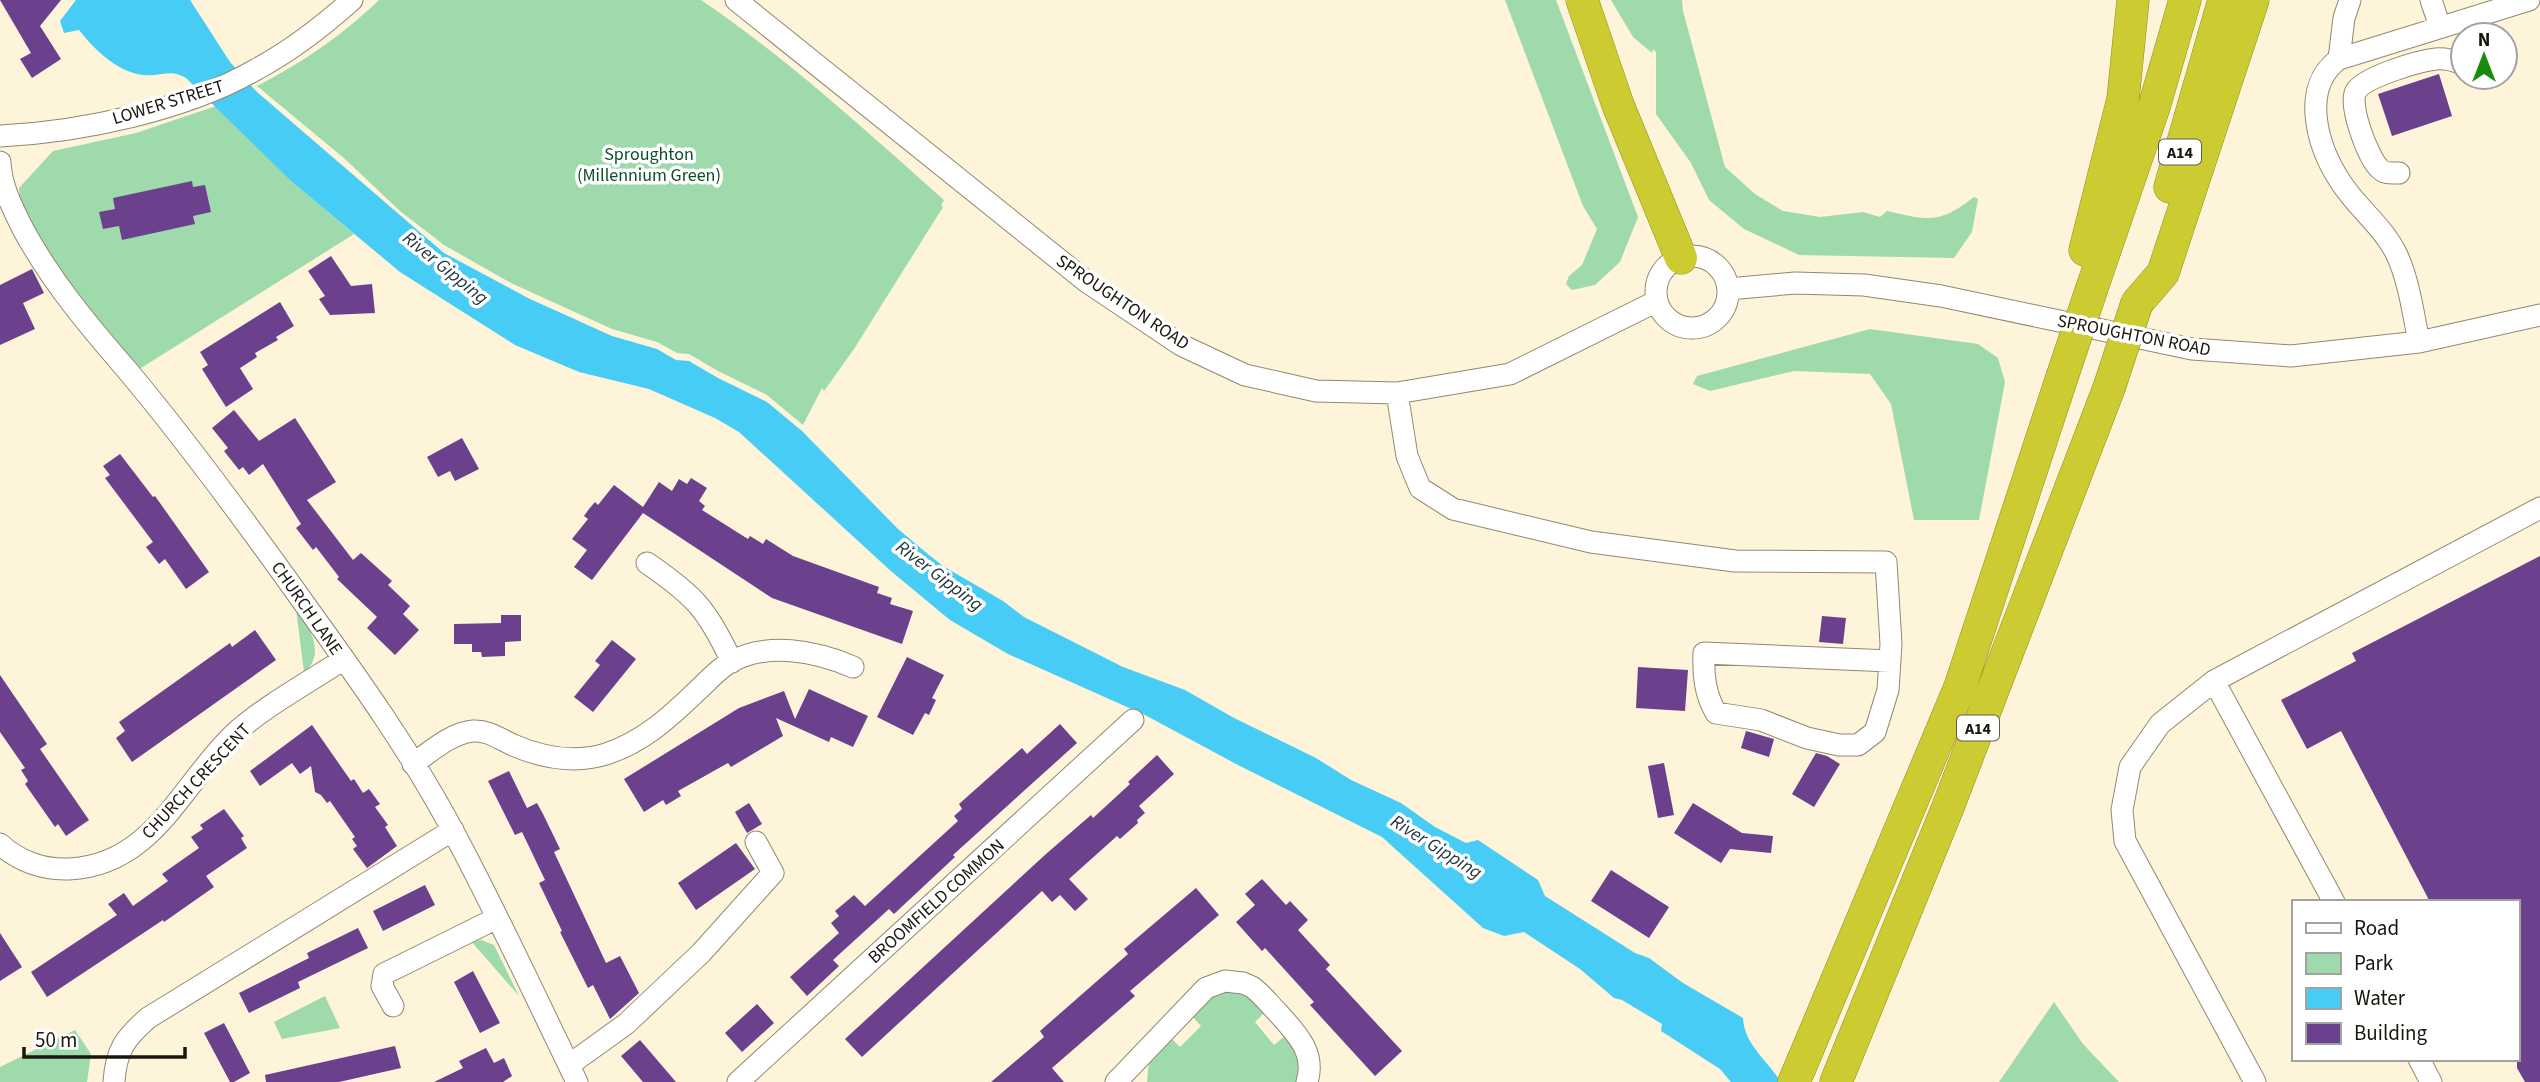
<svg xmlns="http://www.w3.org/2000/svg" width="2540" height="1082" font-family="'Source Sans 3',sans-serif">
	<rect width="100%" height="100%" fill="#fef4da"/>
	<!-- green -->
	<path fill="#9edaac" d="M379,0H701C788,59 866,131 944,200L941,205L943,207L854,349L824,391L822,388L803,425L767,395L718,371L689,354L677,353L657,342L612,329L511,283L444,245L400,211L345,159L257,86C306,60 339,38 379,0Z
		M1505,0H1556L1638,217L1620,262L1595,285L1572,290L1566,284L1569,276L1582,265L1597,229L1583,206Z
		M1611,0H1682L1683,11L1725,167L1755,194L1783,211L1820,217L1863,212L1880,217L1887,211C1928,220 1938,225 1974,197L1978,199L1972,232L1954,258L1799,255L1744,229L1709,200L1691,163L1656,114V52L1653,49L1652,53L1633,37Z
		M216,106L292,182L354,234L141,368H135C103,327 20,238 19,188L53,151L136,133Z
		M1870,329L1978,344L1998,358L2005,382L1979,520H1914L1891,404L1870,374L1794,371L1710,391L1693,384L1697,376Z
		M296,609C309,626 327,654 304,672Z
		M481,940L494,945L519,996L471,941Z
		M1221,991L1244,992L1266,1011L1255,1022L1274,1045L1286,1035L1301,1058L1297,1082H1147L1149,1061L1169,1036L1180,1047L1201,1026L1191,1015L1207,999Z
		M325,996L340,1028L282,1039L274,1022Z
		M2054,1002L2083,1044L2119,1082H1999Z
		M75,1030L91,1054L87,1082H0V1067Z"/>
	<!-- water -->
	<path fill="#47ccf6" d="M76,0H190L230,62L257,92L444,253L530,299L612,336L657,349L676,360L689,361L718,378L767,402L802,431L898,529L929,555L943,566L1003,601L1024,617L1123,667L1185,690L1234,718L1316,758L1351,780L1401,803L1435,827L1466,843L1478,840L1538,880L1545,896L1635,953L1649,958L1683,983L1743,1018C1744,1044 1767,1060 1781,1082H1731L1720,1069L1661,1031L1662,1024L1622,1000L1614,998L1580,969L1524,932L1504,936L1483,928L1382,837L1238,765L1145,715L1008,654L950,620L892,572L739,432L715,418L649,389L579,372L515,345L400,272L292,182L186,78C170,68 161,77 143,75C117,72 94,49 79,30L64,33L60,21Z"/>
	<!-- building -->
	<path fill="#6b408d" d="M0,0H61L40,26L61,59L32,78L20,59L31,53Z
		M2439,74L2452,116L2392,136L2378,94Z
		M192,181L193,187L205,185L211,212L193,216L195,224L122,240L119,226L103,229L99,212L115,209L113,198Z
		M331,256L351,286L372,284L375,313L330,315L319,299L325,296L308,271Z
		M32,269L44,293L23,303L35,329L0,345V285Z
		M280,302L294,326L276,337L278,340L255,353L257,357L240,368L253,389L226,407L202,369L208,365L200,352Z
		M234,410L259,441L295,418L313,446L336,482L307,500L353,560L361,553L392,581L388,585L410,606L403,614L419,630L395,655L367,628L377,617L337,579L339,577L316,547L313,550L296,528L301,524L263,464L249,475L243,467L239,470L224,451L228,448L212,428Z
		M462,438L479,469L455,481L450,471L438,477L427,457Z
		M120,454L153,497L155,496L209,572L186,589L165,559L159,564L146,547L153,542L105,478L110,475L103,466Z
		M691,478L707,488L699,501L705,506L702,510L748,539L750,536L763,544L766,539L793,556L879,587L877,593L892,598L890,604L913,611L902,644L772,598L643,513L592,580L574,567L587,550L572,539L588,519L584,516L589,509L595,502L598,505L614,485L643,507L659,482L672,491L679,479L687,484Z
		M2540,556V1082H2525L2517,1068V902H2430L2341,731L2307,749L2281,700L2356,661L2352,653Z
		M501,615H521V641L505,642V656L482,657L481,652H472V644H454V624L501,623Z
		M1822,616L1846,618L1843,644L1819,642Z
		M255,630L276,660L132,762L116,738L125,731L119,722L230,643L232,647Z
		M612,640L636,659L593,712L574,697L600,665L595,661Z
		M907,657L944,675L932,698L936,700L929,715L925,713L913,735L877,717Z
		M1638,667L1688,670L1685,711L1636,708Z
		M0,675L47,744L40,749L89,820L66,836L58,824L55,827L25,784L28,781L21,770L25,768L0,732Z
		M809,689L868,716L853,747L831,737L829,742L776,718L783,736L731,767L728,763L678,791L681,796L666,805L663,800L644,812L624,779L739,708L784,691L795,719Z
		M1060,724L1077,743L953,855L955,857L894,914L889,909L833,960L839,966L807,996L790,977L839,933L831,923L839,916L835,911L854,895L865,906L958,821L954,816L962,809L959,804L1022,748L1027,754Z
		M312,725L351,781L354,779L363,793L369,789L380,804L375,807L388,825L385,827L397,846L367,868L353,849L357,846L352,839L355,837L330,801L327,803L321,795L315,792L311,766L300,774L292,763L260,786L250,771Z
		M1746,731L1774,739L1769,757L1741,748Z
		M1816,753L1827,756L1840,764L1814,807L1792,794Z
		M1157,755L1174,774L1139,806L1145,813L1137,820L1138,823L1120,839L1117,836L1069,879L1088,899L1075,911L1060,895L1052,902L1042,891L862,1057L845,1039L1046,854L1091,815L1093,818L1130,784L1128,782Z
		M1664,763L1674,815L1658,818L1648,766Z
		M509,771L527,808L537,803L543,814L560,849L554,852L606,963L620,956L639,993L610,1019L593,985L588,988L560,932L562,931L539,883L545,880L522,832L515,835L488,781Z
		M749,803L762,824L747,833L735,812Z
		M1693,803L1742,833L1773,836L1771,853L1730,849L1721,863L1674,833Z
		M224,809L244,836L241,838L247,848L206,876L214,887L164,922L163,920L47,997L31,972L117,915L108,904L124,893L133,906L168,881L162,874L199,848L191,837L203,829L200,825Z
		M736,843L755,869L696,910L678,883Z
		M1611,870L1669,907L1649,938L1591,901Z
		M1262,879L1286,905L1290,901L1308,920L1298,930L1330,965L1326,969L1402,1051L1375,1076L1310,1005L1314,1002L1265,948L1262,951L1236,922L1255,905L1245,894Z
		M425,885L435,905L383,931L373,911Z
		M1196,888L1219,915L1130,991L1135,996L1052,1068L1064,1082H991L1044,1037L1040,1031L1128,954L1124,949Z
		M358,928L368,948L298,982L300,988L249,1013L239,993L309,958L307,953Z
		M0,933L22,967L0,981Z
		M473,971L500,1023L480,1033L454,982Z
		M757,1004L774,1023L742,1052L725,1033Z
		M224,1023L250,1073L234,1082H230L204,1033Z
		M640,1040L676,1082H643L621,1056Z
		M395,1046L401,1068L339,1082H266L265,1075Z
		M486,1048L494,1063L504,1058L512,1076L503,1082H434L463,1068L459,1061Z"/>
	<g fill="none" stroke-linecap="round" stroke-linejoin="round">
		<defs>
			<path id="minor" d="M736,0L1087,282L1181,345L1245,375L1316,391L1397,393L1510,374L1657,301
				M2431,0L2440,27
				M2339,59L2344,18L2350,0
				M0,136C82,132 186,110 257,69C292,50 323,26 352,0
				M0,162C1,186 12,207 23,229C51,281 88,325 127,370C190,445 249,526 306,606C358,678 411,752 453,831C497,913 536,998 577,1082
				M2399,173C2391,173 2384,174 2379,168C2368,157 2348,105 2356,91C2365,77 2418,61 2436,59C2446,58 2455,61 2463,64
				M1656 292a36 36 0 1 1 72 0a36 36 0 1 1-72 0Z
				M1728,289L1795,283L1864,285L1941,296L2192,349L2291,356L2419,342L2540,315
				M2419,342C2413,313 2409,280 2396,253C2382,225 2356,207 2340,181C2317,146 2300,87 2339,59L2529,0
				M1397,393L1407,456L1420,488L1453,509L1591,542L1735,561L1886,562L1891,644L1888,690L1875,732L1858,745H1839L1807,738L1761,720L1716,713C1705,694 1703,675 1704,653L1890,661
				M647,563C695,596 707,609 732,662
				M2214,681L2334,902
				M413,764C430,752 451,733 473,731C488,730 500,739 513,745C543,758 574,764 606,754C643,742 670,717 697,691C707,682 717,670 729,663C766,641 816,651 853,667
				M0,844C18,861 43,870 69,869C153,865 181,785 233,735C263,707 309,682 344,659
				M393,1006L382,986L384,974L497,918
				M2419,1059L2431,1082
				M569,1065L626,1024L701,953L773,873L756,842
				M114,1082C116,1050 125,1038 148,1018L453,830
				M738,1082L1133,720
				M1116,1082L1206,988L1225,981L1243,983L1252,987C1262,994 1270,1005 1279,1014C1297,1034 1316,1053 1307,1082
				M2255,1082L2125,841L2122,810L2130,767L2160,724L2214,681L2540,508"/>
			<path id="highway" d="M1582,0L1618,105L1681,258
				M2170,187L2224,0
				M2085,250L2123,99L2133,0
				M2092,288L2154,107L2185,0
				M2137,303L2163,273L2253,0
				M1794,1082L1960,687L2062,377
				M1836,1082L1948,807L2109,388"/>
		</defs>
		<!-- minor casing -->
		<use href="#minor" stroke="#918871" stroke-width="23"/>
		<!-- highway casing -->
		<use href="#highway" stroke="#8e8c25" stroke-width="33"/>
		<!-- minor -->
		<use href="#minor" stroke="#fff" stroke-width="21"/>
		<!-- highway -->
		<use href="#highway" stroke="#cccc32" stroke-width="32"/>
		<defs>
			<path id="highway-bridge" d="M2062,377L2092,288
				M2109,388L2137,303"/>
		</defs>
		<!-- highway-bridge casing -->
		<use href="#highway-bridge" stroke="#8e8c25" stroke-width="33" stroke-linecap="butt"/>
		<!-- highway-bridge -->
		<use href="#highway-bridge" stroke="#cccc32" stroke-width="32"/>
	</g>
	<g text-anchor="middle" stroke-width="7" stroke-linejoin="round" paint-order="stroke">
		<!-- shield labels -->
		<g fill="#fff" stroke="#5f5c56" stroke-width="2">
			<rect x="2159" y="139.5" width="42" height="25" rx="5"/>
			<rect x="1957" y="715.5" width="42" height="25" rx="5"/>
		</g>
		<g font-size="16" font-weight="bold" fill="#1a160d">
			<text x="2180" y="158">A14</text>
			<text x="1978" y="734">A14</text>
		</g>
		<!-- street labels -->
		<g font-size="18" fill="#1a160d" stroke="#fff">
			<text transform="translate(168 102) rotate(-17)" y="6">LOWER STREET</text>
			<text transform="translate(1123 302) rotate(34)" y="6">SPROUGHTON ROAD</text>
			<text transform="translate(2134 335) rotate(11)" y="6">SPROUGHTON ROAD</text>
			<text transform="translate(307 608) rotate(55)" y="6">CHURCH LANE</text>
			<text transform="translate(196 781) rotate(-47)" y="6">CHURCH CRESCENT</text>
			<text transform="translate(936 901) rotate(-42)" y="6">BROOMFIELD COMMON</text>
		</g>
		<!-- park labels -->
		<g font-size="18" fill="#0c4f26" stroke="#fff">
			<text x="649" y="160">Sproughton<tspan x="649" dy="21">(Millennium Green)</tspan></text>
		</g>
		<!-- water labels -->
		<g font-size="19" font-style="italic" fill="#1f353e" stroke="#fff">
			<text transform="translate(446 267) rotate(39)" y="7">River Gipping</text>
			<text transform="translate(940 575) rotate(37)" y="7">River Gipping</text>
			<text transform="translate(1437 846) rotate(32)" y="7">River Gipping</text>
		</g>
	</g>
	<!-- legend -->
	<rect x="2292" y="900" width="228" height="161" fill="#ffffff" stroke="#a3a29e" stroke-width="2"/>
	<rect x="2306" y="923" width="35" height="10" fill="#ffffff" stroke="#a3a29e" stroke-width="2"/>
	<text x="2354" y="935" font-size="21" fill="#1a160d">Road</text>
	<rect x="2306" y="953" width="35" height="21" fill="#9edaac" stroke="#a3a29e" stroke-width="2"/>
	<text x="2354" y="970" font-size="21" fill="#1a160d">Park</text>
	<rect x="2306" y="988" width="35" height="21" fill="#47ccf6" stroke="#a3a29e" stroke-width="2"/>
	<text x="2354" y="1005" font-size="21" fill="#1a160d">Water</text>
	<rect x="2306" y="1023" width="35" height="21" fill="#6b408d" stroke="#a3a29e" stroke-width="2"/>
	<text x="2354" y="1040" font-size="21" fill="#1a160d">Building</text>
	<!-- north arrow -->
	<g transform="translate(2484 56)"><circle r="33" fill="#ffffff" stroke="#a3a29e" stroke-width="2"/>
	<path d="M0-5L12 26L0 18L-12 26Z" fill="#1a8b0d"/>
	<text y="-10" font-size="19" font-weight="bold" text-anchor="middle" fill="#1a160d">N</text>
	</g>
	<!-- scale -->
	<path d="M24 1047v10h161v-10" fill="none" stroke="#1a160d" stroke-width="3.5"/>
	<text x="35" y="1047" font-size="21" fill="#1a160d" stroke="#ffffff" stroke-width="5" paint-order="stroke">50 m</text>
</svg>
